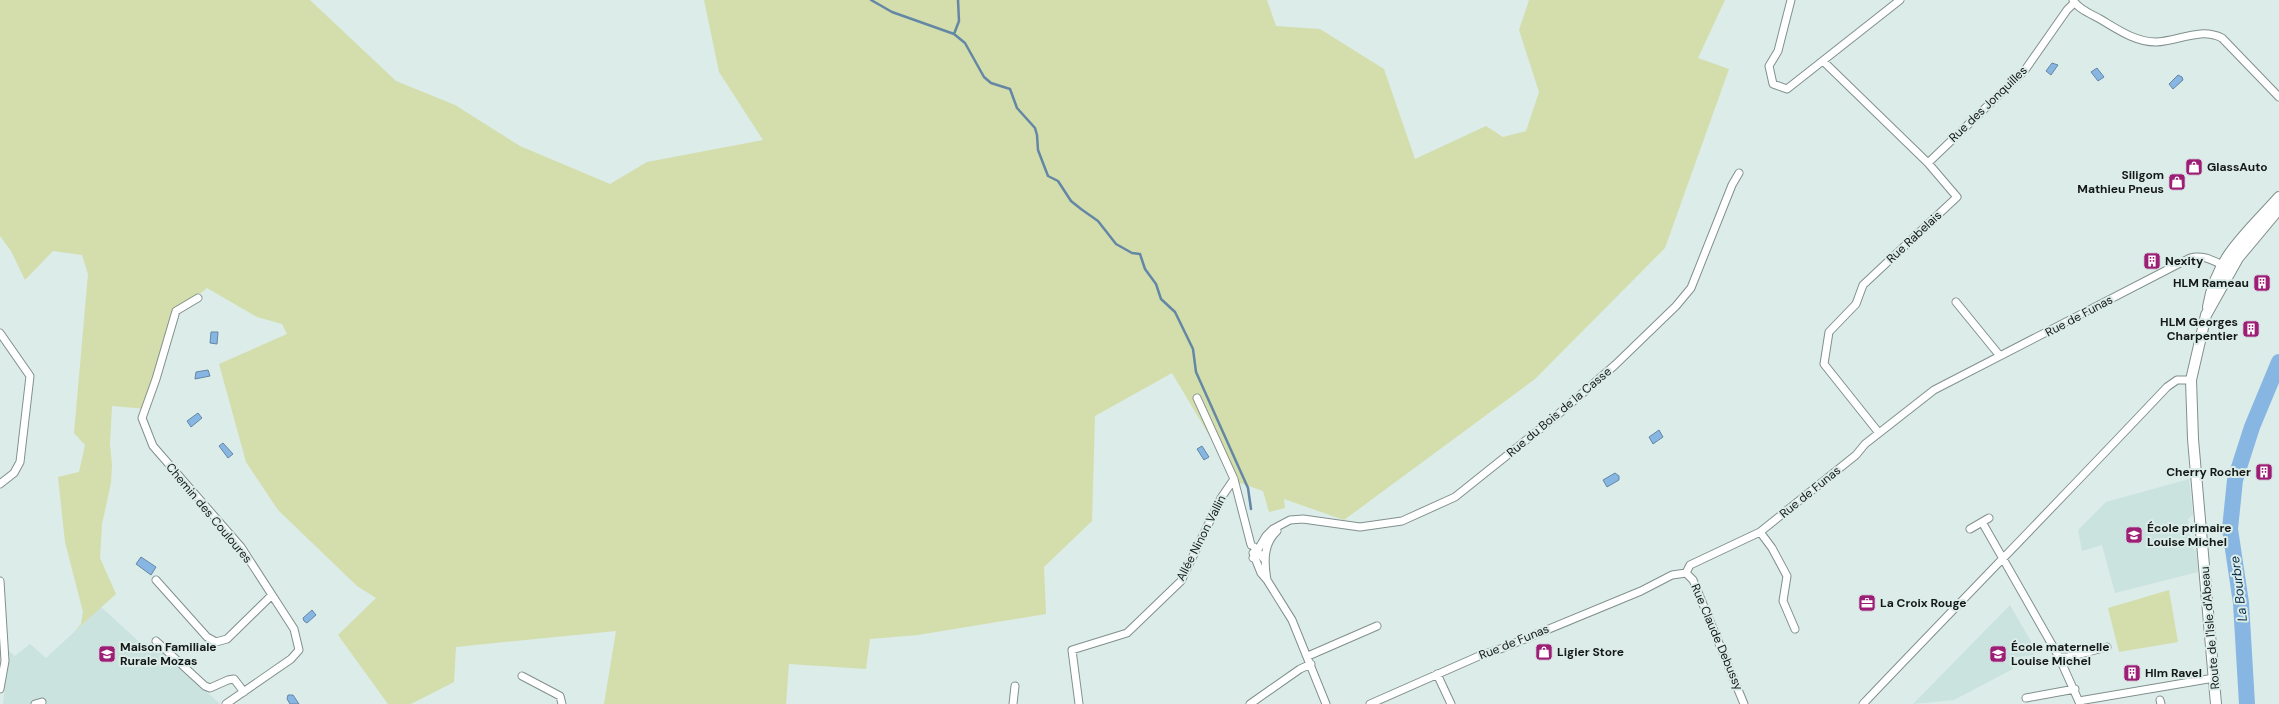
<svg xmlns="http://www.w3.org/2000/svg" width="2279" height="704" font-family="'DM Sans',sans-serif">
	<rect width="100%" height="100%" fill="#dcece9"/>
	<!-- built -->
	<path fill="#cae3de" d="M2189,479L2193,515L2188,519L2191,546L2196,551L2198,572L2115,593L2102,545L2082,551L2078,530L2106,502Z
		M2010,605L2037,652L2032,655L2011,658L2013,669L1954,700L1913,704Z
		M101,607L146,648L152,642L220,704H3L9,651L15,656L30,644L46,658Z"/>
	<!-- green -->
	<path fill="#d3deac" d="M0,0H310L396,81L455,105L520,146L610,184L647,162L763,140L719,72L704,0H1267L1276,26L1320,29L1384,69L1415,159L1486,126L1503,137L1526,131L1539,92L1519,30L1529,0H1725L1698,58L1729,69L1665,248L1535,379L1344,520L1284,499L1285,508L1269,512L1263,491L1237,482L1172,373L1095,416L1092,521L1044,567L1046,614L918,635L870,639L866,669L789,664L786,704H604L616,631L456,647L454,682L411,704H388L338,635L376,598L357,586L278,510L246,462L219,364L287,334L282,324L257,317L207,288L177,312L147,409L112,406L110,444L112,465L111,483L102,524L100,558L116,594L75,631L81,624L83,612L65,542L58,477L79,472L85,445L74,433L88,274L82,255L53,251L25,280L11,251L0,236Z
		M2169,590L2178,642L2119,652L2108,608Z"/>
	<!-- water -->
	<path fill="#87b6e2" stroke="#6487a5" d="M2052,63L2058,65L2051,75L2046,71Z
		M2097,68L2104,77L2098,81L2091,72Z
		M2178,75L2182,77L2183,80L2173,89L2169,84Z
		M211,332H218L217,344L210,343Z
		M208,370L210,376L195,379L196,372Z
		M198,413L202,418L191,427L187,421Z
		M1659,430L1663,437L1653,444L1649,437Z
		M223,443L233,454L228,458L219,446Z
		M1202,446L1209,457L1204,460L1197,449Z
		M1615,473L1619,476V480L1607,487L1603,480Z
		M141,557L156,567L151,575L136,564Z
		M312,610L316,615L307,623L304,621L303,618Z
		M288,695H293L299,704H290L287,699Z"/>
	<g fill="none" stroke-linecap="round" stroke-linejoin="round">
		<!-- stream -->
		<path stroke="#6487a5" stroke-width="2.5" d="M871,0L892,12L954,34L965,43L984,77L991,83L1010,89L1017,108L1035,128L1037,135L1038,150L1048,176L1058,181L1071,201L1081,209L1098,221L1116,244L1132,253L1140,254L1145,269L1156,284L1161,299L1175,312L1193,349L1196,372L1248,488L1251,509
			M954,34L959,21L958,0"/>
		<!-- river -->
		<path stroke="#87b6e2" stroke-width="16" d="M2247,704L2241,603L2230,529L2235,480L2252,427L2279,362"/>
		<defs>
			<path id="street" d="M1791,0L1778,51L1769,66L1773,84L1787,89L1900,0
				M2073,0C2078,9 2091,14 2100,19C2117,29 2135,42 2156,42C2179,41 2200,27 2222,38L2279,97
				M1823,61L1928,163L1957,197L1863,285L1856,304L1829,332L1824,364L1879,433
				M1928,163L2025,70L2067,10L2074,3
				M198,298L176,311L156,379L142,418L153,446L241,547L294,629L299,650L291,659L226,704
				M1956,302L2000,356
				M0,333L30,376L20,462L14,473L0,484
				M1197,398L1234,479L1251,545
				M1982,522L2059,657L2080,704
				M1970,529L1989,518
				M1760,532L1772,548L1787,576L1783,601L1795,629
				M1254,547L1264,559
				M1253,553L1261,573L1267,580C1264,562 1263,544 1277,531
				M1253,558L1266,536L1273,529L1290,520L1303,519L1360,527L1402,521L1455,497L1555,417L1615,365L1676,306L1691,288L1732,185L1739,173
				M1686,573L1690,565L1760,532L1856,455L1865,444L1934,390L2190,258C2204,254 2215,262 2227,267
				M1686,573L1693,580L1744,704
				M156,580L207,637L216,642L227,639L272,595
				M1267,580L1292,620L1326,704
				M0,581L5,661L0,689
				M156,641L205,686L210,688L228,680L234,679L244,692
				M1308,656L1377,626
				M2059,657H2068L2107,647
				M1437,674L1451,704
				M522,676L560,696L562,704
				M2026,698L2075,689
				M2160,700L2161,704
				M2079,701L2214,678
				M35,704L42,702
				M1013,704L1015,686
				M1079,704L1072,650L1127,633L1181,581L1221,498L1234,479
				M1250,704L1300,669L1311,664
				M1370,704L1479,656L1503,648L1641,591L1672,575L1686,573
				M1863,704C1964,598 2066,494 2167,387L2177,380H2191"/>
			<path id="secondary" d="M2208,307C2216,257 2247,233 2279,197
				M2216,704L2193,439L2191,380L2206,315L2238,258L2279,209"/>
		</defs>
		<!-- street casing -->
		<use href="#street" stroke="#81908d" stroke-width="9"/>
		<!-- secondary casing -->
		<use href="#secondary" stroke="#81908d" stroke-width="12"/>
		<!-- street -->
		<use href="#street" stroke="#fff" stroke-width="7"/>
		<!-- secondary -->
		<use href="#secondary" stroke="#fff" stroke-width="10"/>
	</g>
	<!-- icons -->
	<defs>
		<symbol id="shop-square" viewBox="-11 -11 22 22"><rect x="-9" y="-9" width="18" height="18" rx="4" fill="#9c1f75" stroke="#dcece9"/><path d="M-5-2.5h2.3a2.7 3.5 0 0 1 5.4 0H5L5.5 6h-11ZM-1.5-2.5h3a1.5 2.3 0 0 0-3 0Z" fill="#fff"/></symbol>
		<symbol id="building-square" viewBox="-11 -11 22 22"><rect x="-9" y="-9" width="18" height="18" rx="4" fill="#9c1f75" stroke="#dcece9"/><path d="M-4-6H4V6H1V3H-1V6H-4ZM-2.5-4.3h1.7v1.8h-1.7ZM.8-4.3h1.7v1.8H.8ZM-2.5-1h1.7V.8h-1.7ZM.8-1h1.7V.8H.8Z" fill="#fff"/></symbol>
		<symbol id="school-square" viewBox="-11 -11 22 22"><rect x="-9" y="-9" width="18" height="18" rx="4" fill="#9c1f75" stroke="#dcece9"/><path d="M0-5L7-2L0 1L-7-2ZM-4 1L0 2.5L4 1V4Q0 6-4 4Z" fill="#fff"/></symbol>
		<symbol id="office-square" viewBox="-11 -11 22 22"><rect x="-9" y="-9" width="18" height="18" rx="4" fill="#9c1f75" stroke="#dcece9"/><path d="M-6-3h4V-5.5h4V-3h4V5H-6ZM-1-4.5V-3h2v-1.5ZM-6 0V1H6V0Z" fill="#fff"/></symbol>
	</defs>
	<g fill-rule="evenodd">
		<use href="#shop-square" x="2184" y="157" width="20" height="20"/>
		<use href="#shop-square" x="2167" y="172" width="20" height="20"/>
		<use href="#building-square" x="2142" y="251" width="20" height="20"/>
		<use href="#building-square" x="2252" y="273" width="20" height="20"/>
		<use href="#building-square" x="2241" y="319" width="20" height="20"/>
		<use href="#building-square" x="2254" y="462" width="20" height="20"/>
		<use href="#school-square" x="2124" y="525" width="20" height="20"/>
		<use href="#office-square" x="1857" y="593" width="20" height="20"/>
		<use href="#shop-square" x="1534" y="642" width="20" height="20"/>
		<use href="#school-square" x="97" y="644" width="20" height="20"/>
		<use href="#school-square" x="1988" y="644" width="20" height="20"/>
		<use href="#building-square" x="2122" y="663" width="20" height="20"/>
	</g>
	<g text-anchor="middle" stroke-width="4" stroke-linejoin="round" paint-order="stroke">
		<!-- street labels -->
		<g font-size="12" fill="#141918" stroke="#dcece9">
			<text transform="translate(1988 104) rotate(-44)" y="4">Rue des Jonquilles</text>
			<text transform="translate(1914 237) rotate(-43)" y="4">Rue Rabelais</text>
			<text transform="translate(2079 316) rotate(-28)" y="4">Rue de Funas</text>
			<text transform="translate(1559 412) rotate(-40)" y="4">Rue du Bois de la Casse</text>
			<text transform="translate(1810 492) rotate(-39)" y="4">Rue de Funas</text>
			<text transform="translate(209 513) rotate(50)" y="4">Chemin des Couloures</text>
			<text transform="translate(1201 538) rotate(-63)" y="4">Allée Ninon Vallin</text>
			<text transform="translate(2210 628) rotate(-95)" y="4">Route de l'Isle d'Abeau</text>
			<text transform="translate(1717 637) rotate(67)" y="4">Rue Claude Debussy</text>
			<text transform="translate(1514 642) rotate(-22)" y="4">Rue de Funas</text>
		</g>
		<!-- poi labels -->
		<g font-size="12" font-weight="bold" fill="#141918" stroke="#dcece9" text-anchor="start">
			<text x="2207" y="171">GlassAuto</text>
			<text x="2164" y="179" text-anchor="end">Siligom<tspan x="2164" dy="14">Mathieu Pneus</tspan></text>
			<text x="2165" y="265">Nexity</text>
			<text x="2249" y="287" text-anchor="end">HLM Rameau</text>
			<text x="2238" y="326" text-anchor="end">HLM Georges<tspan x="2238" dy="14">Charpentier</tspan></text>
			<text x="2251" y="476" text-anchor="end">Cherry Rocher</text>
			<text x="2147" y="532">École primaire<tspan x="2147" dy="14">Louise Michel</tspan></text>
			<text x="1880" y="607">La Croix Rouge</text>
			<text x="120" y="651">Maison Familiale<tspan x="120" dy="14">Rurale Mozas</tspan></text>
			<text x="2011" y="651">École maternelle<tspan x="2011" dy="14">Louise Michel</tspan></text>
			<text x="1557" y="656">Ligier Store</text>
			<text x="2145" y="677">Hlm Ravel</text>
		</g>
		<!-- water labels -->
		<g font-size="13" font-style="italic" fill="#062b48" stroke="#dcece9">
			<text transform="translate(2238 589) rotate(-97)" y="5">La Bourbre</text>
		</g>
	</g>
</svg>
